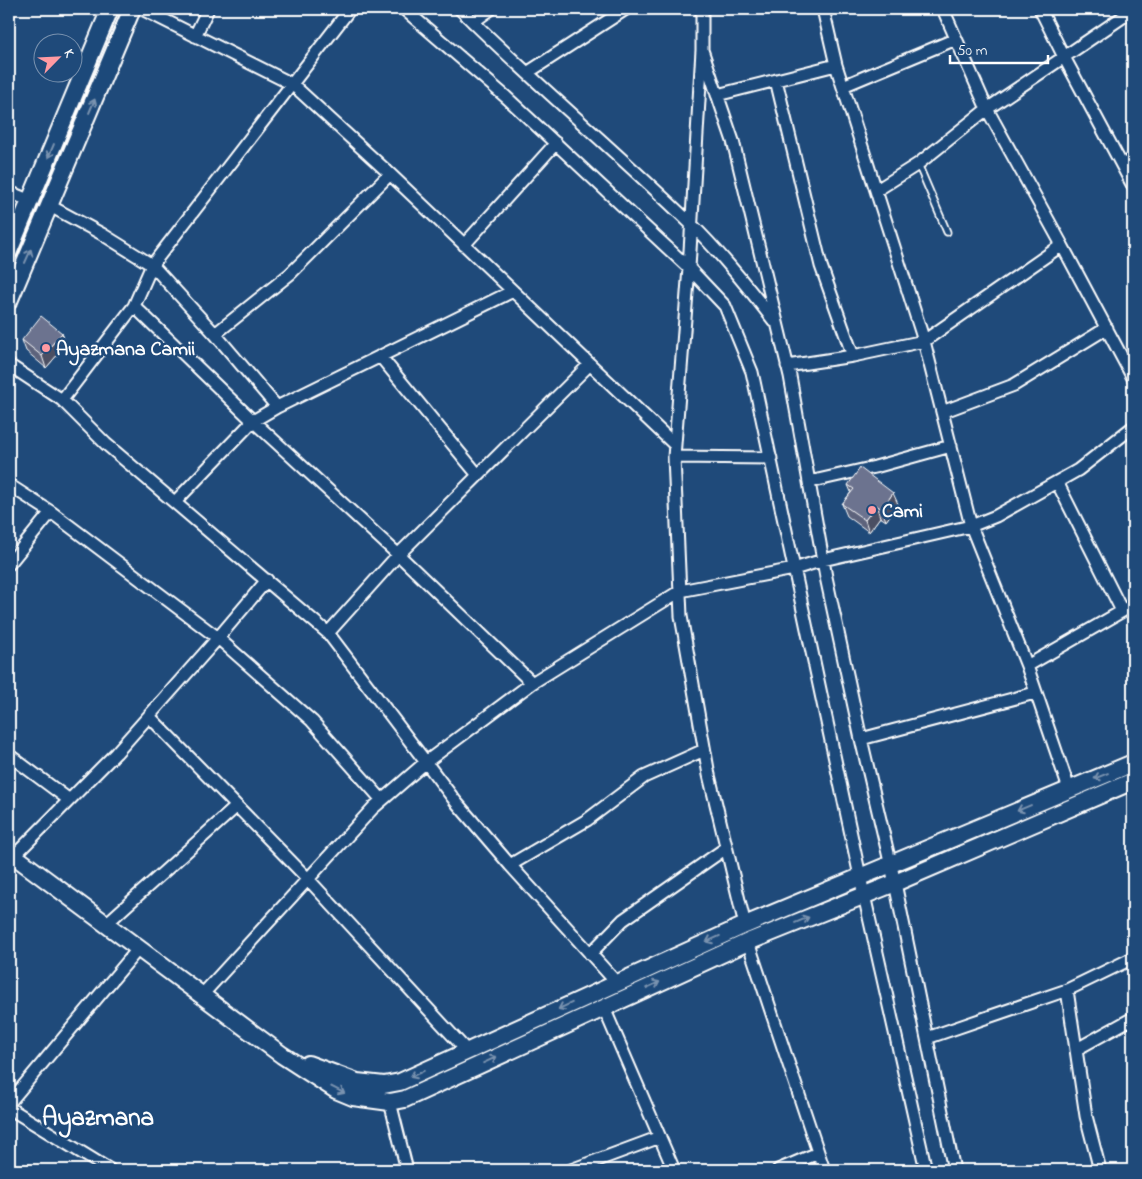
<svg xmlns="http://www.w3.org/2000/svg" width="1142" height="1179" font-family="'Indie Flower',sans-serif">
	<rect width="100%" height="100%" fill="#1f4a7a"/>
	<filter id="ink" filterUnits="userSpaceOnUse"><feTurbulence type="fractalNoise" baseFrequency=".02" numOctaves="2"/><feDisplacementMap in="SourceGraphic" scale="10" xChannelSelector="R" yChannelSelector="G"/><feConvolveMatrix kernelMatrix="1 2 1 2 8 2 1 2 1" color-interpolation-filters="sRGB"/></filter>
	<g filter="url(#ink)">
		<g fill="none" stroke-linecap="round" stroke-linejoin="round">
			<defs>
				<path id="lane" d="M918,164L947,232"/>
				<path id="street" d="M142,9L292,84L390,174L675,445
					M404,9L506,97L689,268L725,306L752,372L864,895L926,1170
					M460,9C534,83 615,150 690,223C721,253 748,287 774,321
					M702,9V50L689,268L674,457L681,616L709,775L745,925
					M1040,9L1064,57L987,109L1062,245
					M1133,10L1064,57L1133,186
					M473,22L491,9
					M195,36L208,9
					M702,50L733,141L790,376L826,577L861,739L895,883L954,1170
					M836,65L924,341L853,356
					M527,73L626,9
					M776,80L821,266L853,356L787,366
					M843,86L956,39
					M717,95L836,65L823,9
					M1123,166L1133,158
					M390,174L290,274L215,334L277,407L513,291
					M877,190L918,164L987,109L943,9
					M9,192L31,201
					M50,206L102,234L152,265L350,9
					M464,245L556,143
					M134,306L152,265L215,334
					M380,356L478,475
					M9,365L62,400L134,306L253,421L277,407
					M1133,378L1062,245L924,341L971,526L996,516L1078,470L1133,427
					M62,400L106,444L328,633L456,802L510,865L616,982
					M942,412L1014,385L1107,328
					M674,457L771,458
					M809,482L875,467L951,446
					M1057,482L1122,611
					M9,485L51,512L218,638L312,721L382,800
					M175,502L253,421L404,560L532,683L680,591L794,569L823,560L971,526L1027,666L1069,789
					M9,564L51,512
					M328,633L398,555L590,364
					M1027,666L1133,605
					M149,716L308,879L467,1051
					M861,739L1035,693
					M9,755L68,799
					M14,856L116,753L218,638L267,580
					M510,865L587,820L644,777L704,750
					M106,924L237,806
					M748,942L824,1170
					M590,954L623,920L726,848
					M1067,990L1086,1116L1100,1170
					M202,995L373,808L426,762L532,683
					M604,1008L674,1170
					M927,1038L1067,990L1133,958
					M1077,1049L1133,1018
					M390,1102L407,1170
					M9,1103L139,948
					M9,1108L110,1170
					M571,1170L660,1137
					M778,1170L818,1153"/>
				<path id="secondary" d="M9,251L110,9
					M9,301L132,9
					M9,852L282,1055L336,1090L353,1097L390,1102L405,1099L748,942L895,883L1133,781
					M308,1064L357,1082L384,1085L400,1082L745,925L1133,763"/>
			</defs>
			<!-- lane casing -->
			<use href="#lane" stroke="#fff" stroke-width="9"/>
			<!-- street casing -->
			<use href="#street" stroke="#fff" stroke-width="15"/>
			<!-- secondary casing -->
			<use href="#secondary" stroke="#fff" stroke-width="20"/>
			<!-- lane -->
			<use href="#lane" stroke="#1f4a7a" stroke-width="5.5"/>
			<!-- street -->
			<use href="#street" stroke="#1f4a7a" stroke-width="11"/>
			<!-- secondary -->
			<use href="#secondary" stroke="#1f4a7a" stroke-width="16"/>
		</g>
		<!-- wall -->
		<path fill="#5d637b" stroke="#fff" d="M62,333L66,345L46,368L26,351L22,340Z
			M848,485L898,504L886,521L880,517L869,532L847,516L842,504L851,492Z"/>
		<!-- shaded-wall -->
		<path fill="#4c5064" stroke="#fff" d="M62,333L66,345L46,368L42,356Z
			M893,493L898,504L886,521L882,509Z
			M876,505L880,517L869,532L865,520Z"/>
		<!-- building -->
		<path fill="#6c738f" stroke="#fff" d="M41,316L62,333L42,356L22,340Z
			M860,468L893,493L882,509L876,505L865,520L842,504L854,489L848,485Z"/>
		<!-- one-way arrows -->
		<defs><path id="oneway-shaft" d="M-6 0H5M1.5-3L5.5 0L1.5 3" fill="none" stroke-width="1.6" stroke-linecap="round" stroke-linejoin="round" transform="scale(1.25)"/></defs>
		<g stroke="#7992af">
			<use href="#oneway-shaft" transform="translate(92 106) rotate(-67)"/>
			<use href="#oneway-shaft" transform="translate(51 151) rotate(113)"/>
			<use href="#oneway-shaft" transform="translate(28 256) rotate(-66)"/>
			<use href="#oneway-shaft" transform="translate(1101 776) rotate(158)"/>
			<use href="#oneway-shaft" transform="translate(1024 808) rotate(157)"/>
			<use href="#oneway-shaft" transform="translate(802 920) rotate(-22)"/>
			<use href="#oneway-shaft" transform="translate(713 939) rotate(156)"/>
			<use href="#oneway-shaft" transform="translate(653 985) rotate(-25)"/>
			<use href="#oneway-shaft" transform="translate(565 1006) rotate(155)"/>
			<use href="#oneway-shaft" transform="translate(490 1060) rotate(-25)"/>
			<use href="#oneway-shaft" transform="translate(417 1074) rotate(155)"/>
			<use href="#oneway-shaft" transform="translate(338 1090) rotate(27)"/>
		</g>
	</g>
	<!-- markers -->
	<g fill="#ff9aa2" stroke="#1f4a7a" stroke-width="2">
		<circle cx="46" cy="348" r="5"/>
		<circle cx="872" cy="510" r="5"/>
	</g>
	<g text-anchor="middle" stroke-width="5" stroke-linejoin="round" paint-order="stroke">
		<!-- poi labels -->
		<g font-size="20" font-weight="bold" fill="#fff" stroke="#1f4a7a" text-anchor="start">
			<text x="56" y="355">Ayazmana Camii</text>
			<text x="882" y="517">Cami</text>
		</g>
		<!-- district labels -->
		<g font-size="25" font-weight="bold" fill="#fff" stroke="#1f4a7a">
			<text x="98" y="1125">Ayazmana</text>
		</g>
	</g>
	<!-- margin -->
	<rect width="1142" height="1179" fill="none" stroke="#1f4a7a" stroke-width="30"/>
	<rect x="15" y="15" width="1112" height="1149" fill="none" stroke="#fff" stroke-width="2" filter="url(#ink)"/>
	<!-- north arrow -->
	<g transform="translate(58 58) rotate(66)"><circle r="24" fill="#1f4a7a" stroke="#7992af"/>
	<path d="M0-4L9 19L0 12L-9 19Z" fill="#ff9aa2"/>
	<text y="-8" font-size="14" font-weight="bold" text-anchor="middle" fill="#ffffff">K</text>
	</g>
	<!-- scale -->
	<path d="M950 55v8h98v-8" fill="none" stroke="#ffffff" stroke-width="2.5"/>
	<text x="957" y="55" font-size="15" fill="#ffffff" stroke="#1f4a7a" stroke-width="4" paint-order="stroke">50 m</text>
</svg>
